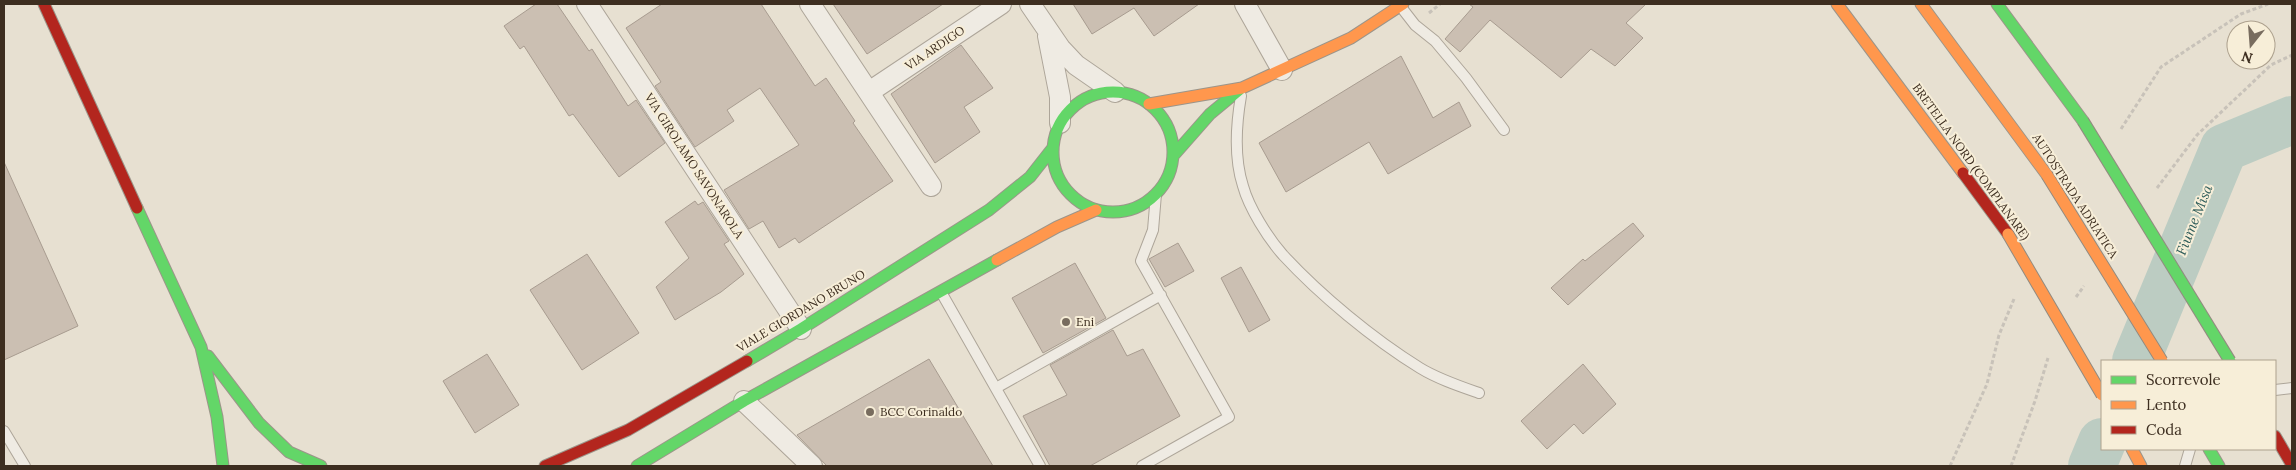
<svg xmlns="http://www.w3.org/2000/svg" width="2296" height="470" font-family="Lora,serif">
	<rect width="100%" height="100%" fill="#e7e0d1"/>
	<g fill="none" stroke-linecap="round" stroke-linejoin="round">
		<!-- stream -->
		<path stroke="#bcccc2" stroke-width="8" d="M2290,120L2292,102"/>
		<!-- river -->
		<path stroke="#bcccc2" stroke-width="48" d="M2136,361L2224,148L2292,120
			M2092,466L2102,442"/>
	</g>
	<!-- building -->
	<path fill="#cbbfb2" stroke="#a89c90" d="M536,4H557L589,51L592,49L628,106L636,100L665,143L619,177L573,114L569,116L524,46L520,49L504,26Z
		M662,4H761L815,86L826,78L855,121L853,123L893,181L799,243L795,238L779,248L763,221L749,229L724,190L799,145L760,88L727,110L734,121L695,147L655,86L661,82L626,28Z
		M833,4H943L867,54Z
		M1073,4H1199L1154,36L1134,8L1092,34Z
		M1469,4H1646L1626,23L1643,38L1615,66L1591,49L1561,78L1490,20L1460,52L1445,39L1473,7Z
		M961,45L993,88L964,107L980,132L935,163L891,94Z
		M1401,56L1433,118L1459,102L1471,126L1388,174L1369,142L1286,192L1259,143Z
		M4,162L78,326L4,360Z
		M695,201L698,205L703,202L729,241L724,244L744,274L721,292L675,320L656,287L689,258L665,222Z
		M1633,223L1644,236L1568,305L1551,288L1583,259L1585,261Z
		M1178,243L1194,271L1165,287L1149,259Z
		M587,254L639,333L582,370L530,290Z
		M1075,263L1106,318L1043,353L1012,298Z
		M1241,267L1270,320L1249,332L1221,278Z
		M1113,330L1127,356L1143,349L1180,416L1090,466H1050L1023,416L1067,395L1050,365Z
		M487,354L519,405L475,433L443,381Z
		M929,359L993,466H827L797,435Z
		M1583,364L1616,404L1583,434L1574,424L1547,449L1521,421Z"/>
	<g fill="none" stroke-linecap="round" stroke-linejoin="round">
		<defs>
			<path id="lane" d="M1401,7L1415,25L1435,41L1466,78L1504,130
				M1241,96C1236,125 1234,158 1243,186C1249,208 1268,238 1283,255C1320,295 1373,339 1420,368C1438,379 1459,386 1479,393
				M941,292L1040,466
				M996,388L1161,295
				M2275,390L2292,388
				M4,431L25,466
				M1142,466L1229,417L1141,261L1153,230L1156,194
				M2185,466L2190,449"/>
			<path id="street" d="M587,4L801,329
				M810,4L931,186
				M1030,4L1060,48L1076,65L1115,92
				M1245,4L1282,70
				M1048,36L1060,97V123
				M869,92L1001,4
				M744,401L812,466"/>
			<path id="fast" d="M1997,4L2083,121
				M1053 152a60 60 0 1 1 120 0a60 60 0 1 1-120 0Z
				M1173,156L1210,114L1239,90
				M137,208L201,347L217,417L223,466
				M208,356L259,423L289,452L321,466
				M747,361L801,329L989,210L1030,177L1052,149
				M2209,449L2219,466
				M637,466L744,401L997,260"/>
			<path id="slow" d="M1837,4L1963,173
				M1921,4L2047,175
				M1149,104L1242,88L1351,38L1403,4
				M997,260L1057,227L1096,210
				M2132,449L2141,466"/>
			<path id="jam" d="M44,4L137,208
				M1963,173L2008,234
				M2275,436L2292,465
				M545,466L628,430L747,361"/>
		</defs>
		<!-- lane casing -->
		<use href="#lane" stroke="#ada599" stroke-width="12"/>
		<!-- street casing -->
		<use href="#street" stroke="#ada599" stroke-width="22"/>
		<!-- fast casing -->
		<use href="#fast" stroke="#9c958a" stroke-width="13"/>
		<!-- slow casing -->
		<use href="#slow" stroke="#9c958a" stroke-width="13"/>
		<!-- jam casing -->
		<use href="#jam" stroke="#9c958a" stroke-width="13"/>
		<!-- path -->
		<path stroke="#c8c2b9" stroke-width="3" stroke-dasharray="4 2.5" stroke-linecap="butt" d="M1429,13L1440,4
			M2121,129L2161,67L2241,14L2268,4
			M2157,188L2197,135L2271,65L2292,55
			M2076,297L2084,286
			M1950,466L1987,384L1999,335L2014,299
			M2011,466L2035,401L2048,358"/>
		<!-- lane -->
		<use href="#lane" stroke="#efebe3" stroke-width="10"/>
		<!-- street -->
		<use href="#street" stroke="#efebe3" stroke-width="20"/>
		<!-- fast -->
		<use href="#fast" stroke="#63d668" stroke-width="11"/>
		<!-- slow -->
		<use href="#slow" stroke="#ff974d" stroke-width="11"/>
		<!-- jam -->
		<use href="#jam" stroke="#b3261e" stroke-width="11"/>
		<defs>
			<path id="fast-bridge" d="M2083,121L2230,361"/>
			<path id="slow-bridge" d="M2047,175L2162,361
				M2008,234L2102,395"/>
		</defs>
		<!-- fast-bridge casing -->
		<use href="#fast-bridge" stroke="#928b80" stroke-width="13" stroke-linecap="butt"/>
		<!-- slow-bridge casing -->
		<use href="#slow-bridge" stroke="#928b80" stroke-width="13" stroke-linecap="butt"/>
		<!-- fast-bridge -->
		<use href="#fast-bridge" stroke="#63d668" stroke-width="11"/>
		<!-- slow-bridge -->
		<use href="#slow-bridge" stroke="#ff974d" stroke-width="11"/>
	</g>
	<!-- markers -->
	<g fill="#786c5e" stroke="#f7eed8" stroke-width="2">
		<circle cx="1066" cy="322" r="5"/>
		<circle cx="870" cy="412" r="5"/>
	</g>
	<g text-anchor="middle" stroke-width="4" stroke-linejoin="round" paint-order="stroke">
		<!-- street labels -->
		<g font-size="12" fill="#3d2e20" stroke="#f7eed8">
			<text transform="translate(935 48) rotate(-34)" y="4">VIA ARDIGO</text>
			<text transform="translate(1971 162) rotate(54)" y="4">BRETELLA NORD (COMPLANARE)</text>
			<text transform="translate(694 166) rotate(57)" y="4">VIA GIROLAMO SAVONAROLA</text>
			<text transform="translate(2075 196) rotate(57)" y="4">AUTOSTRADA ADRIATICA</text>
			<text transform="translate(801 311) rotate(-31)" y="4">VIALE GIORDANO BRUNO</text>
		</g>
		<!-- poi labels -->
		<g font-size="12" fill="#3d2e20" stroke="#f7eed8" text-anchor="start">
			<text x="1076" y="326">Eni</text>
			<text x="880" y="416">BCC Corinaldo</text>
		</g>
		<!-- water labels -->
		<g font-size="14" font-style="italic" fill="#2f5d5a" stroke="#f7eed8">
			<text transform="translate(2194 220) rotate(-68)" y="5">Fiume Misa</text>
		</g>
	</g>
	<!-- border -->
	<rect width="2296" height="470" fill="none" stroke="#3d2e20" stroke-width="10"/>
	<!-- legend -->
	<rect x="2101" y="360" width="175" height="90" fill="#f7eed8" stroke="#ada18e"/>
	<rect x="2111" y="376" width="25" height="8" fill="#63d668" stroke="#ada18e"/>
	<text x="2146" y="385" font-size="15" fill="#3d2e20">Scorrevole</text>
	<rect x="2111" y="401" width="25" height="8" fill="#ff974d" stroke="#ada18e"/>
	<text x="2146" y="410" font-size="15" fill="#3d2e20">Lento</text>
	<rect x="2111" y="426" width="25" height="8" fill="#b3261e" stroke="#ada18e"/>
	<text x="2146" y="435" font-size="15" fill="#3d2e20">Coda</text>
	<!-- north arrow -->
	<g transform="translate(2251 45) rotate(197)"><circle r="24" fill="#f7eed8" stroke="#ada18e"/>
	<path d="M0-4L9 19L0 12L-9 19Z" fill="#786c5e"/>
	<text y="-8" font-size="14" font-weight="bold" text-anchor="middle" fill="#3d2e20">N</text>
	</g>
</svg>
